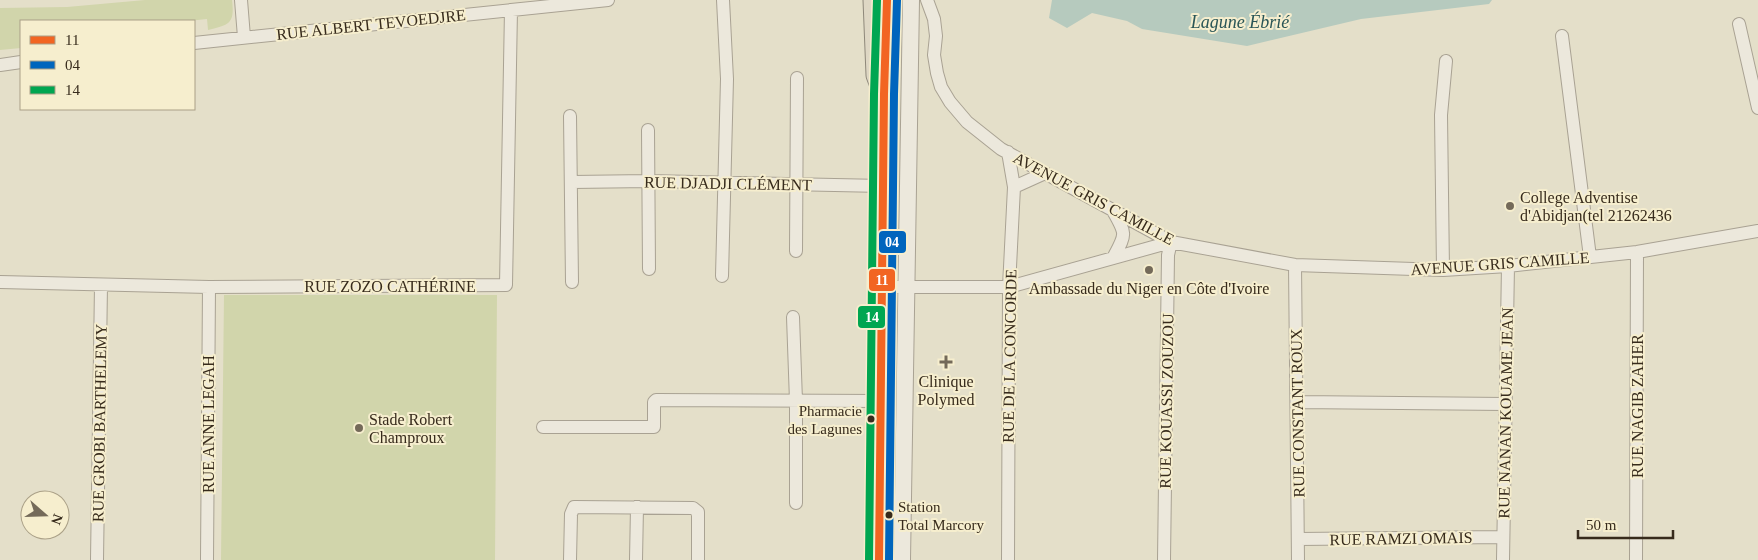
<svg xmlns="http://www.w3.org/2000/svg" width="1758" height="560" font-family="Georgia,serif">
	<rect width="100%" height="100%" fill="#e4dfc9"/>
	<!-- green -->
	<path fill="#d1d5ab" d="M145,0H232C235,24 229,25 208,30L207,19L188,21H21V48L0,50V8L67,7Z
		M224,295H497L495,560H221Z"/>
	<!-- water -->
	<path fill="#b6cabe" d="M1052,0H1492L1489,4L1361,19L1247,46L1142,29L1127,21L1092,13L1067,28L1049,18Z"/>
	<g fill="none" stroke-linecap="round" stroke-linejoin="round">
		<defs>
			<path id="minor" d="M241,0L244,37
				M927,0L934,19L936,36L934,55L937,73L941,87L950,102L967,122L1001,149L1171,242L1295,265L1443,270L1508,266L1637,252L1758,231
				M1739,24L1758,108
				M1562,36L1590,257
				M194,43L608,0
				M0,65L21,62
				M570,116L572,282
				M648,130L649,269
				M572,182L649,181L883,186
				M1014,187L1045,173
				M796,251L797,78
				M1113,258C1126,234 1127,235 1113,211
				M1295,265L1298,560
				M1443,270L1441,115L1446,61
				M722,276L727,79L723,0
				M0,282L209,287L506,285L511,10
				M882,287H1009L1171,242
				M793,317L796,401V503
				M1297,402L1505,404
				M543,427H654V402L656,400L881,401
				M1298,539L1503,537
				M97,560L101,285
				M207,560L209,287
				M570,560L571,514L574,507L693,508L698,512V560
				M636,560L637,507
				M1008,560L1009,287L1014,187L1008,152
				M1164,560L1168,255L1171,242
				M1503,560L1508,266
				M1636,560L1637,252"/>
			<path id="tertiary" d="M879,560L884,94L887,0
				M902,560L911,0"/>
			<path id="trunk" d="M874,0L877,75L884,94"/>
		</defs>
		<!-- minor casing -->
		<use href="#minor" stroke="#a9a293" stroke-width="14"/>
		<!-- tertiary casing -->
		<use href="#tertiary" stroke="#a9a293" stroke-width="18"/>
		<!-- trunk casing -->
		<use href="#trunk" stroke="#8e887a" stroke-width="23"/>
		<!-- minor -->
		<use href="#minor" stroke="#ece8dc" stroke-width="12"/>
		<!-- tertiary -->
		<use href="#tertiary" stroke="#ece8dc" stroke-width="16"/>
		<!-- trunk -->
		<use href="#trunk" stroke="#ded7c4" stroke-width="21"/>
		<defs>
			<path id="bus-1" d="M879,560L884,94L887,0"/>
			<path id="bus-2" d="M889,560L894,94L897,0"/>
			<path id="bus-3" d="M869,560L874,94L877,0"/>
		</defs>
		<!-- bus-1 casing -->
		<use href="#bus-1" stroke="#f6eece" stroke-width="11"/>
		<!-- bus-2 casing -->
		<use href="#bus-2" stroke="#f6eece" stroke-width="11"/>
		<!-- bus-3 casing -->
		<use href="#bus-3" stroke="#f6eece" stroke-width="11"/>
		<!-- bus-1 -->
		<use href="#bus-1" stroke="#f26522" stroke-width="8"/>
		<!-- bus-2 -->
		<use href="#bus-2" stroke="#0065bd" stroke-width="8"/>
		<!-- bus-3 -->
		<use href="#bus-3" stroke="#00a651" stroke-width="8"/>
	</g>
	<!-- markers -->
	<g fill="#746a59" stroke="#f6eece" stroke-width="2">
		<circle cx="1510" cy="206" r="5"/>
		<circle cx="1149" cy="270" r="5"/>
		<path d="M943.5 354.5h5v5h5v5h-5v5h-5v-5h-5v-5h5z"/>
		<circle cx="359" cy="428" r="5"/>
	</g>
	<g fill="#372b1c" stroke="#f6eece" stroke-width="2">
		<circle cx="871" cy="419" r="4.5"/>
		<circle cx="889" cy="515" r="4.5"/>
	</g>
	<g text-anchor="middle" stroke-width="4" stroke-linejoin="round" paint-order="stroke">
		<!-- bus labels -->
		<g font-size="15" fill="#372b1c" stroke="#f6eece" text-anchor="end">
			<text x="862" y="416">Pharmacie<tspan x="862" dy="18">des Lagunes</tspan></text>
			<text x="898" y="512" text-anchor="start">Station<tspan x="898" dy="18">Total Marcory</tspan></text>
		</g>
		<!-- street labels -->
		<g font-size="16" fill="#372b1c" stroke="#f6eece">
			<text transform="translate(371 24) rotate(-6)" y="6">RUE ALBERT TEVOEDJRE</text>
			<text transform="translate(728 183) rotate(1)" y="6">RUE DJADJI CLÉMENT</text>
			<text transform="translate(1094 198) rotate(28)" y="6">AVENUE GRIS CAMILLE</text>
			<text transform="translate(1500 263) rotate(-4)" y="6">AVENUE GRIS CAMILLE</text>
			<text x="390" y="292">RUE ZOZO CATHÉRINE</text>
			<text transform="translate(1009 356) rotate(-89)" y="6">RUE DE LA CONCORDE</text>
			<text transform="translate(1166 401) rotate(-89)" y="6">RUE KOUASSI ZOUZOU</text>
			<text transform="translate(1637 406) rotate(-90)" y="6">RUE NAGIB ZAHER</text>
			<text transform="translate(1297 413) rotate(-91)" y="6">RUE CONSTANT ROUX</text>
			<text transform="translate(1505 413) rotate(-89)" y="6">RUE NANAN KOUAME JEAN</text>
			<text transform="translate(99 423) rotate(-89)" y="6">RUE GROBI BARTHELEMY</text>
			<text transform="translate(208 424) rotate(-90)" y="6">RUE ANNE LEGAH</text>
			<text transform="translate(1401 538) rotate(-1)" y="6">RUE RAMZI OMAIS</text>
		</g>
		<!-- poi labels -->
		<g font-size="16" fill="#372b1c" stroke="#f6eece" text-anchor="start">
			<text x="1520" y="203">College Adventise<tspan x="1520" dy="18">d'Abidjan(tel 21262436</tspan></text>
			<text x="1149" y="294" text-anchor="middle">Ambassade du Niger en Côte d'Ivoire</text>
			<text x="946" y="387" text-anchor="middle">Clinique<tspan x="946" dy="18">Polymed</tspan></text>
			<text x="369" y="425">Stade Robert<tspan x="369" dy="18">Champroux</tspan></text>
		</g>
		<!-- water labels -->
		<g font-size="18" font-style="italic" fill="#2a5657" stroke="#f6eece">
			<text x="1240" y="28">Lagune Ébrié</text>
		</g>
	</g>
	<g stroke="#f6eece" stroke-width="2">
		<rect x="878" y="230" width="29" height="24" rx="5" fill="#0065bd"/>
		<rect x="868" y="268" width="28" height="24" rx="5" fill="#f26522"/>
		<rect x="857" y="305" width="29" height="24" rx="5" fill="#00a651"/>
	</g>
	<g font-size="14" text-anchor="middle" font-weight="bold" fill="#fff">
		<text x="892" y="247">04</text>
		<text x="882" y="285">11</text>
		<text x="872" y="322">14</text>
	</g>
	<!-- legend -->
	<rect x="20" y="20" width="175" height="90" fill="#f6eece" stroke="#aaa087"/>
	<rect x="30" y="36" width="25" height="8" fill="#f26522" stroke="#aaa087"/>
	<text x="65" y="45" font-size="15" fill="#372b1c">11</text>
	<rect x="30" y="61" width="25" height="8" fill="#0065bd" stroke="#aaa087"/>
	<text x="65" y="70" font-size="15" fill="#372b1c">04</text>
	<rect x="30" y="86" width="25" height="8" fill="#00a651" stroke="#aaa087"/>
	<text x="65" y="95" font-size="15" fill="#372b1c">14</text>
	<!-- north arrow -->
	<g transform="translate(45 515) rotate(110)"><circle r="24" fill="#f6eece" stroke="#aaa087"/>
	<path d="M0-4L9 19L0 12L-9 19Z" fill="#746a59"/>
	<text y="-8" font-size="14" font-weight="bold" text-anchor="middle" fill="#372b1c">N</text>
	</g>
	<!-- scale -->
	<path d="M1578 530v8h95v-8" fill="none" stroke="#372b1c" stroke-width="2.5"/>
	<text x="1586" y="530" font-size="15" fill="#372b1c" stroke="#f6eece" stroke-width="4" paint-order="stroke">50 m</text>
</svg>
